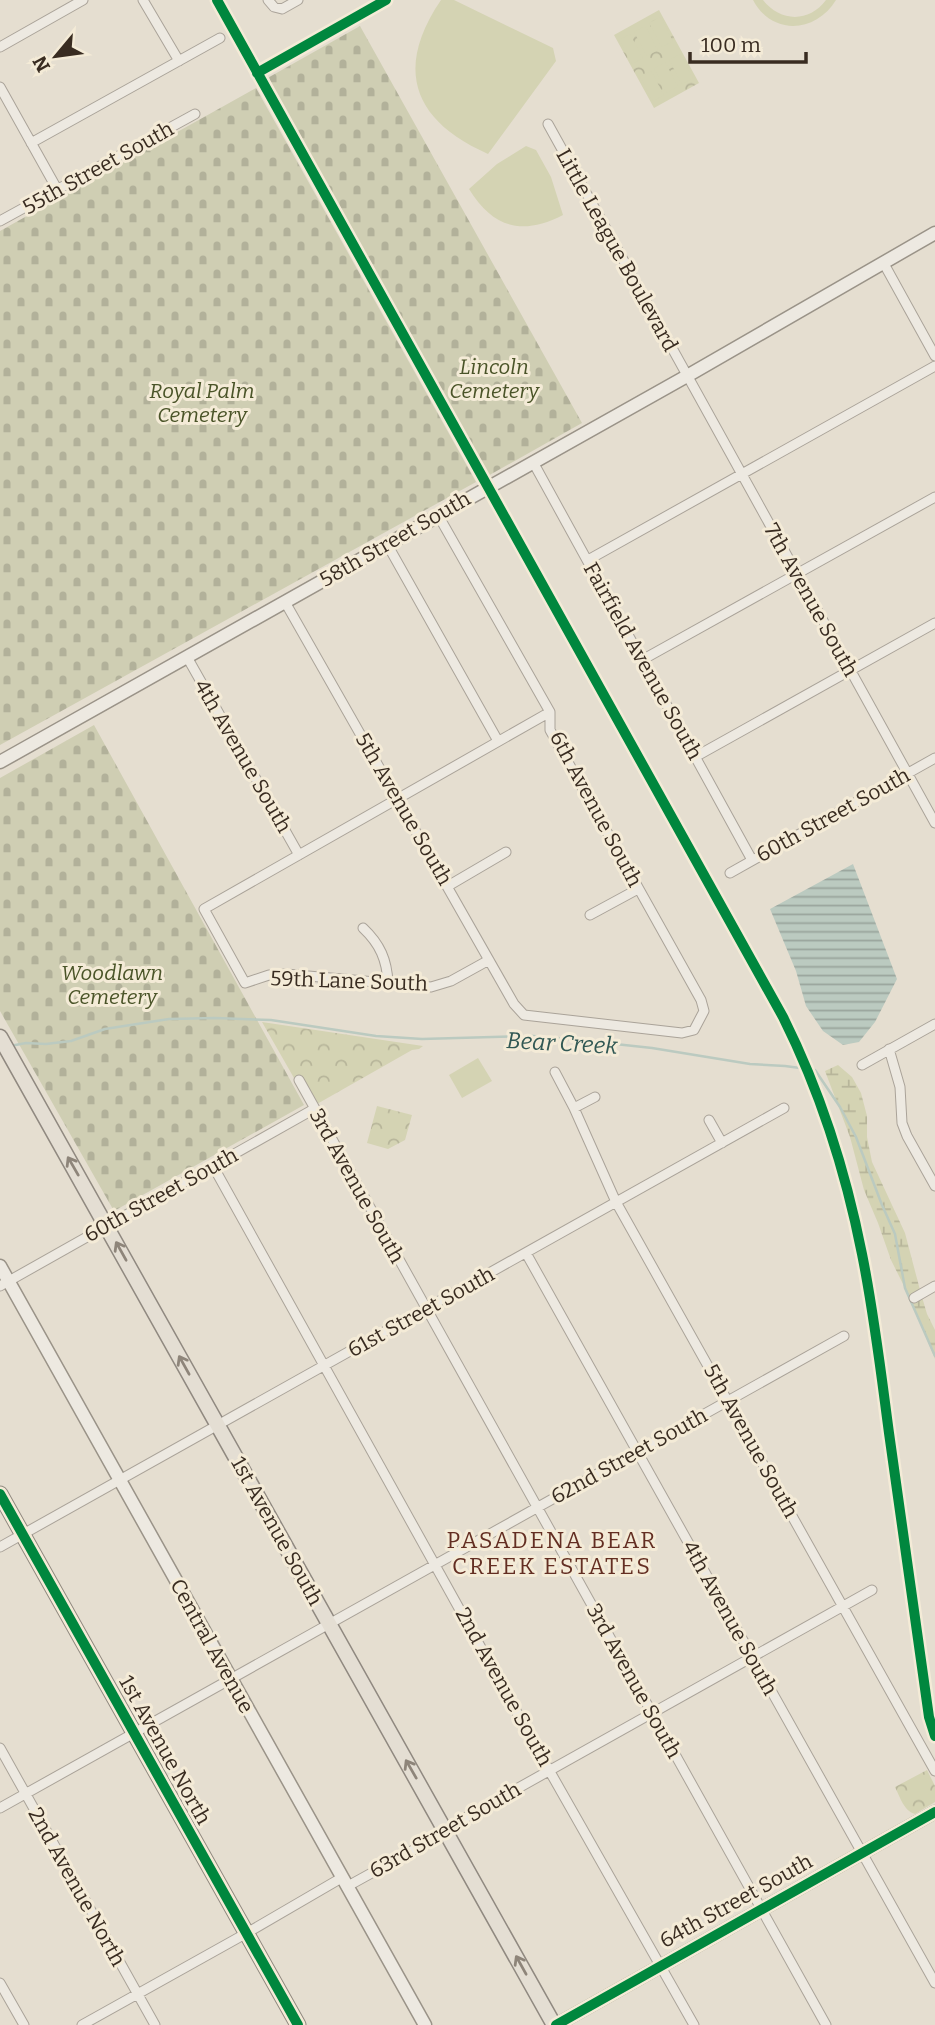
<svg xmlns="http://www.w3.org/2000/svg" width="935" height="2025" font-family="Bitter,serif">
	<defs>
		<pattern id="wetland-marsh" width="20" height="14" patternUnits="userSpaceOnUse" patternTransform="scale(1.75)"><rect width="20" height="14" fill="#d4d3b3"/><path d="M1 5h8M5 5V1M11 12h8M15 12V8" fill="none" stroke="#b7b59a"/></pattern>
		<pattern id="cemetery-stones" width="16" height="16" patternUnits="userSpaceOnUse" patternTransform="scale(1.75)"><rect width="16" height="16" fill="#cfceb3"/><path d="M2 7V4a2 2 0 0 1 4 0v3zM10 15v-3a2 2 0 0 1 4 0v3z" fill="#b2b19a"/></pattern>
		<pattern id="park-crowns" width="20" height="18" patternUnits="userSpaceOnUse" patternTransform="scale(1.75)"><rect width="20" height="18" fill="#d4d3b3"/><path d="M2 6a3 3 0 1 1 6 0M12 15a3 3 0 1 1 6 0" fill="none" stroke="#b7b59a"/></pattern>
		<pattern id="water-rules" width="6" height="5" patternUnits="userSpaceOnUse" patternTransform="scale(1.75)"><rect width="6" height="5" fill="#bbcac0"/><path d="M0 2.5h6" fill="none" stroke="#99a49c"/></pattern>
	</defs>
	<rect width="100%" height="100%" fill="#e5ded0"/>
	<!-- wetland -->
	<path fill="url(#wetland-marsh)" d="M838,1065L852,1077L861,1093L867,1116V1137L872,1162L905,1233L920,1290L909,1296L891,1260L878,1223L864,1190L850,1137L825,1071Z
		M922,1297L927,1314L935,1330V1359L911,1301L913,1303Z"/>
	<!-- cemetery -->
	<path fill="url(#cemetery-stones)" d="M360,26L582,423L486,477L264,80Z
		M256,88L476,482L0,745V231Z
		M94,725L304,1105L114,1211L0,1011V778Z"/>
	<!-- park -->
	<path fill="url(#park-crowns)" d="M659,10L699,83L654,108L614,35Z
		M262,1022L423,1046L419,1049L412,1050L317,1104L301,1075L294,1078Z
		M377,1106L412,1115L405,1140L388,1149L367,1143Z
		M927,1770L935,1786V1802L915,1814C904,1811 900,1797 895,1787Z"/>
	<!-- pitch -->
	<path fill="#d4d3b3" d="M441,0H454L553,48L556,61L488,154C413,121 394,69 441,0Z
		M753,0H763C780,22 809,23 826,0H836C816,33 772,36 753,0Z
		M660,17L673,41L662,47L649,23Z
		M645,26L658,50L647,56L634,32Z
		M630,34L643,58L632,64L619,40Z
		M680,54L693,78L682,84L669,60Z
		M665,62L678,86L667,93L654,69Z
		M651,71L664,95L653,101L640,77Z
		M526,146L536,150L551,177L563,215C522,236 493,228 469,189L497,164Z
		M478,1058L492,1081L462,1098L449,1075Z"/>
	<!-- water -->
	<path fill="url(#water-rules)" d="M853,864L897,979L875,1022L859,1042L843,1045L823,1031L806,1006L796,971L770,909Z"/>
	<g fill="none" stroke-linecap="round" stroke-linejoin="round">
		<!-- stream -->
		<path stroke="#bbcac0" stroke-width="2.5" d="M10,1046L26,1043L46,1044L71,1041L105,1029L169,1019L215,1018L271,1020L376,1036L422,1039L533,1036L569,1039L652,1048L750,1064L785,1066L815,1070L840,1107L856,1137L882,1205L895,1234L905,1288L935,1356"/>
		<defs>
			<path id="street" d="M143,0L179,61
				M268,0L274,7L282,9L298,0
				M0,47L83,0
				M0,87L57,189
				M548,124L935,823
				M31,143L220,38
				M0,221L195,114
				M883,262L935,356
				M533,462L752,860
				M387,544L498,741
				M588,560L935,366
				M285,602L514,1004L524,1015L682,1033L694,1030L704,1011L701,1000L550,730V712L438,515
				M187,657L299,855
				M642,660L935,497
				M695,757L935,623
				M730,873L935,758
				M448,886L506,852
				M590,915L638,889
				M363,928C380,944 387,960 388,983
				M489,960L451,981L431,987L286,974L269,975L245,983L204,909L550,712
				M889,1049L900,1087L902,1123L907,1136L935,1186
				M862,1065L935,1024
				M555,1072L574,1108L616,1202L935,1771
				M299,1080L826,2025
				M574,1108L595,1097
				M709,1120L722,1143
				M213,1166L549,1770L694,2025
				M526,1253L935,1983
				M0,1286L314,1109
				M914,1298L935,1286
				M0,1547L784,1108
				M0,1748L155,2025
				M0,1808L844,1336
				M348,1886L435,1838L445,1829L872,1590
				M0,1983L24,2025
				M82,2025L245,1934L343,1877"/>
			<path id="secondary" d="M0,762L687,376L935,233
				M0,1266L425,2025
				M556,2025L935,1812"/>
			<path id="primary" d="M0,1037L554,2025
				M0,1494L298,2025"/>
		</defs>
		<!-- street casing -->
		<use href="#street" stroke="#aaa399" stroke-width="11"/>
		<!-- secondary casing -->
		<use href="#secondary" stroke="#9a9388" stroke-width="15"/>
		<!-- primary casing -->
		<use href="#primary" stroke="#908980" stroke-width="17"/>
		<!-- street -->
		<use href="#street" stroke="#ede9e1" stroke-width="9"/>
		<!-- secondary -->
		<use href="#secondary" stroke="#ede9e1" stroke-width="12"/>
		<!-- primary -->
		<use href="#primary" stroke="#e4ded3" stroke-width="14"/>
		<defs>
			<path id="cycleway" d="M217,0L783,1017C820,1091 846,1173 862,1254C874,1313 881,1373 889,1433C903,1527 916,1622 929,1717L935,1736
				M257,73L386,0
				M0,1494L298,2025
				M556,2025L935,1812"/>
		</defs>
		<!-- cycleway casing -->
		<use href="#cycleway" stroke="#f4ebd7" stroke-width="15"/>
		<!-- cycleway -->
		<use href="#cycleway" stroke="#00873e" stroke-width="10"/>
	</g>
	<!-- one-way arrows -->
	<defs><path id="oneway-shaft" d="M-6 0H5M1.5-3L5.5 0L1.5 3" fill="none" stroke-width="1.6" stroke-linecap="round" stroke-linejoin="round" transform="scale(1.75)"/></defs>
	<g stroke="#8e857a">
		<use href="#oneway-shaft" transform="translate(73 1166) rotate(-120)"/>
		<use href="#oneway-shaft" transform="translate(121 1251) rotate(-119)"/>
		<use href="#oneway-shaft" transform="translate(184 1365) rotate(-119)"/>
		<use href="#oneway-shaft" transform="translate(411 1769) rotate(-120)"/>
		<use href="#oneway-shaft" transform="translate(521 1965) rotate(-119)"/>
	</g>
	<g text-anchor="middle" stroke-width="6" stroke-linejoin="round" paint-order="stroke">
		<!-- street labels -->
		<g font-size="21" fill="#392c21" stroke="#f4ebd7">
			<text transform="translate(98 168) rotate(-29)" y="7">55th Street South</text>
			<text transform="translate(617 250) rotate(61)" y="7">Little League Boulevard</text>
			<text transform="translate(395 539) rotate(-30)" y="7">58th Street South</text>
			<text transform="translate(811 600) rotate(61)" y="7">7th Avenue South</text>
			<text transform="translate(643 661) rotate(61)" y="7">Fairfield Avenue South</text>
			<text transform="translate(243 756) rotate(60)" y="7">4th Avenue South</text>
			<text transform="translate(404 809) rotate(60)" y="7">5th Avenue South</text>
			<text transform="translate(596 809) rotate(62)" y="7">6th Avenue South</text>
			<text transform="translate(833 815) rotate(-29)" y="7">60th Street South</text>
			<text transform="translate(349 981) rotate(2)" y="7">59th Lane South</text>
			<text transform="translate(357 1186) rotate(61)" y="7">3rd Avenue South</text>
			<text transform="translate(161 1195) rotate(-29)" y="7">60th Street South</text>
			<text transform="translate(421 1312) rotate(-29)" y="7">61st Street South</text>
			<text transform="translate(751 1441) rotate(61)" y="7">5th Avenue South</text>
			<text transform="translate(629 1456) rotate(-29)" y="7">62nd Street South</text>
			<text transform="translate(277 1531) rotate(61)" y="7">1st Avenue South</text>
			<text transform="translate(730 1618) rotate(61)" y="7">4th Avenue South</text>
			<text transform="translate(212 1646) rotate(61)" y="7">Central Avenue</text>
			<text transform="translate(634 1681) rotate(61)" y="7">3rd Avenue South</text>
			<text transform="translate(504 1687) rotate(61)" y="7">2nd Avenue South</text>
			<text transform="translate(165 1750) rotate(61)" y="7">1st Avenue North</text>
			<text transform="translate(445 1830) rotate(-30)" y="7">63rd Street South</text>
			<text transform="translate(77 1887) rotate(61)" y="7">2nd Avenue North</text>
			<text transform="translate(736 1901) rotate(-29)" y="7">64th Street South</text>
		</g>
		<!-- park labels -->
		<g font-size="21" font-style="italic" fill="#4a5428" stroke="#f4ebd7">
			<text x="494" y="374">Lincoln<tspan x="494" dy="24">Cemetery</tspan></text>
			<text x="202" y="398">Royal Palm<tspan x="202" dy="24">Cemetery</tspan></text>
			<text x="112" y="980">Woodlawn<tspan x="112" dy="24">Cemetery</tspan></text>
		</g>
		<!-- water labels -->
		<g font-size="23" font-style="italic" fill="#315854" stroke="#f4ebd7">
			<text transform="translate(562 1043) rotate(3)" y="8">Bear Creek</text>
		</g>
		<!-- neighbourhood labels -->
		<g font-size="23" letter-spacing="2" fill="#632e22" stroke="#f4ebd7">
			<text x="552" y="1548">PASADENA BEAR<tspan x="552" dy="26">CREEK ESTATES</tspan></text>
		</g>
	</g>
	<!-- north arrow -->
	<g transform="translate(56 56) rotate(241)" stroke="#f4ebd7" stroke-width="5" paint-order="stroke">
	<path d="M0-5L12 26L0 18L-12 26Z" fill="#392c21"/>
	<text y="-10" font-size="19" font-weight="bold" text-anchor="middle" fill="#392c21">N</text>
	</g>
	<!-- scale -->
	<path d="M690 52v10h116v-10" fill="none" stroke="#392c21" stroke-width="3.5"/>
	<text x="701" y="52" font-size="21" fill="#392c21" stroke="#f4ebd7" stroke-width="5" paint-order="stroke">100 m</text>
</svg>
